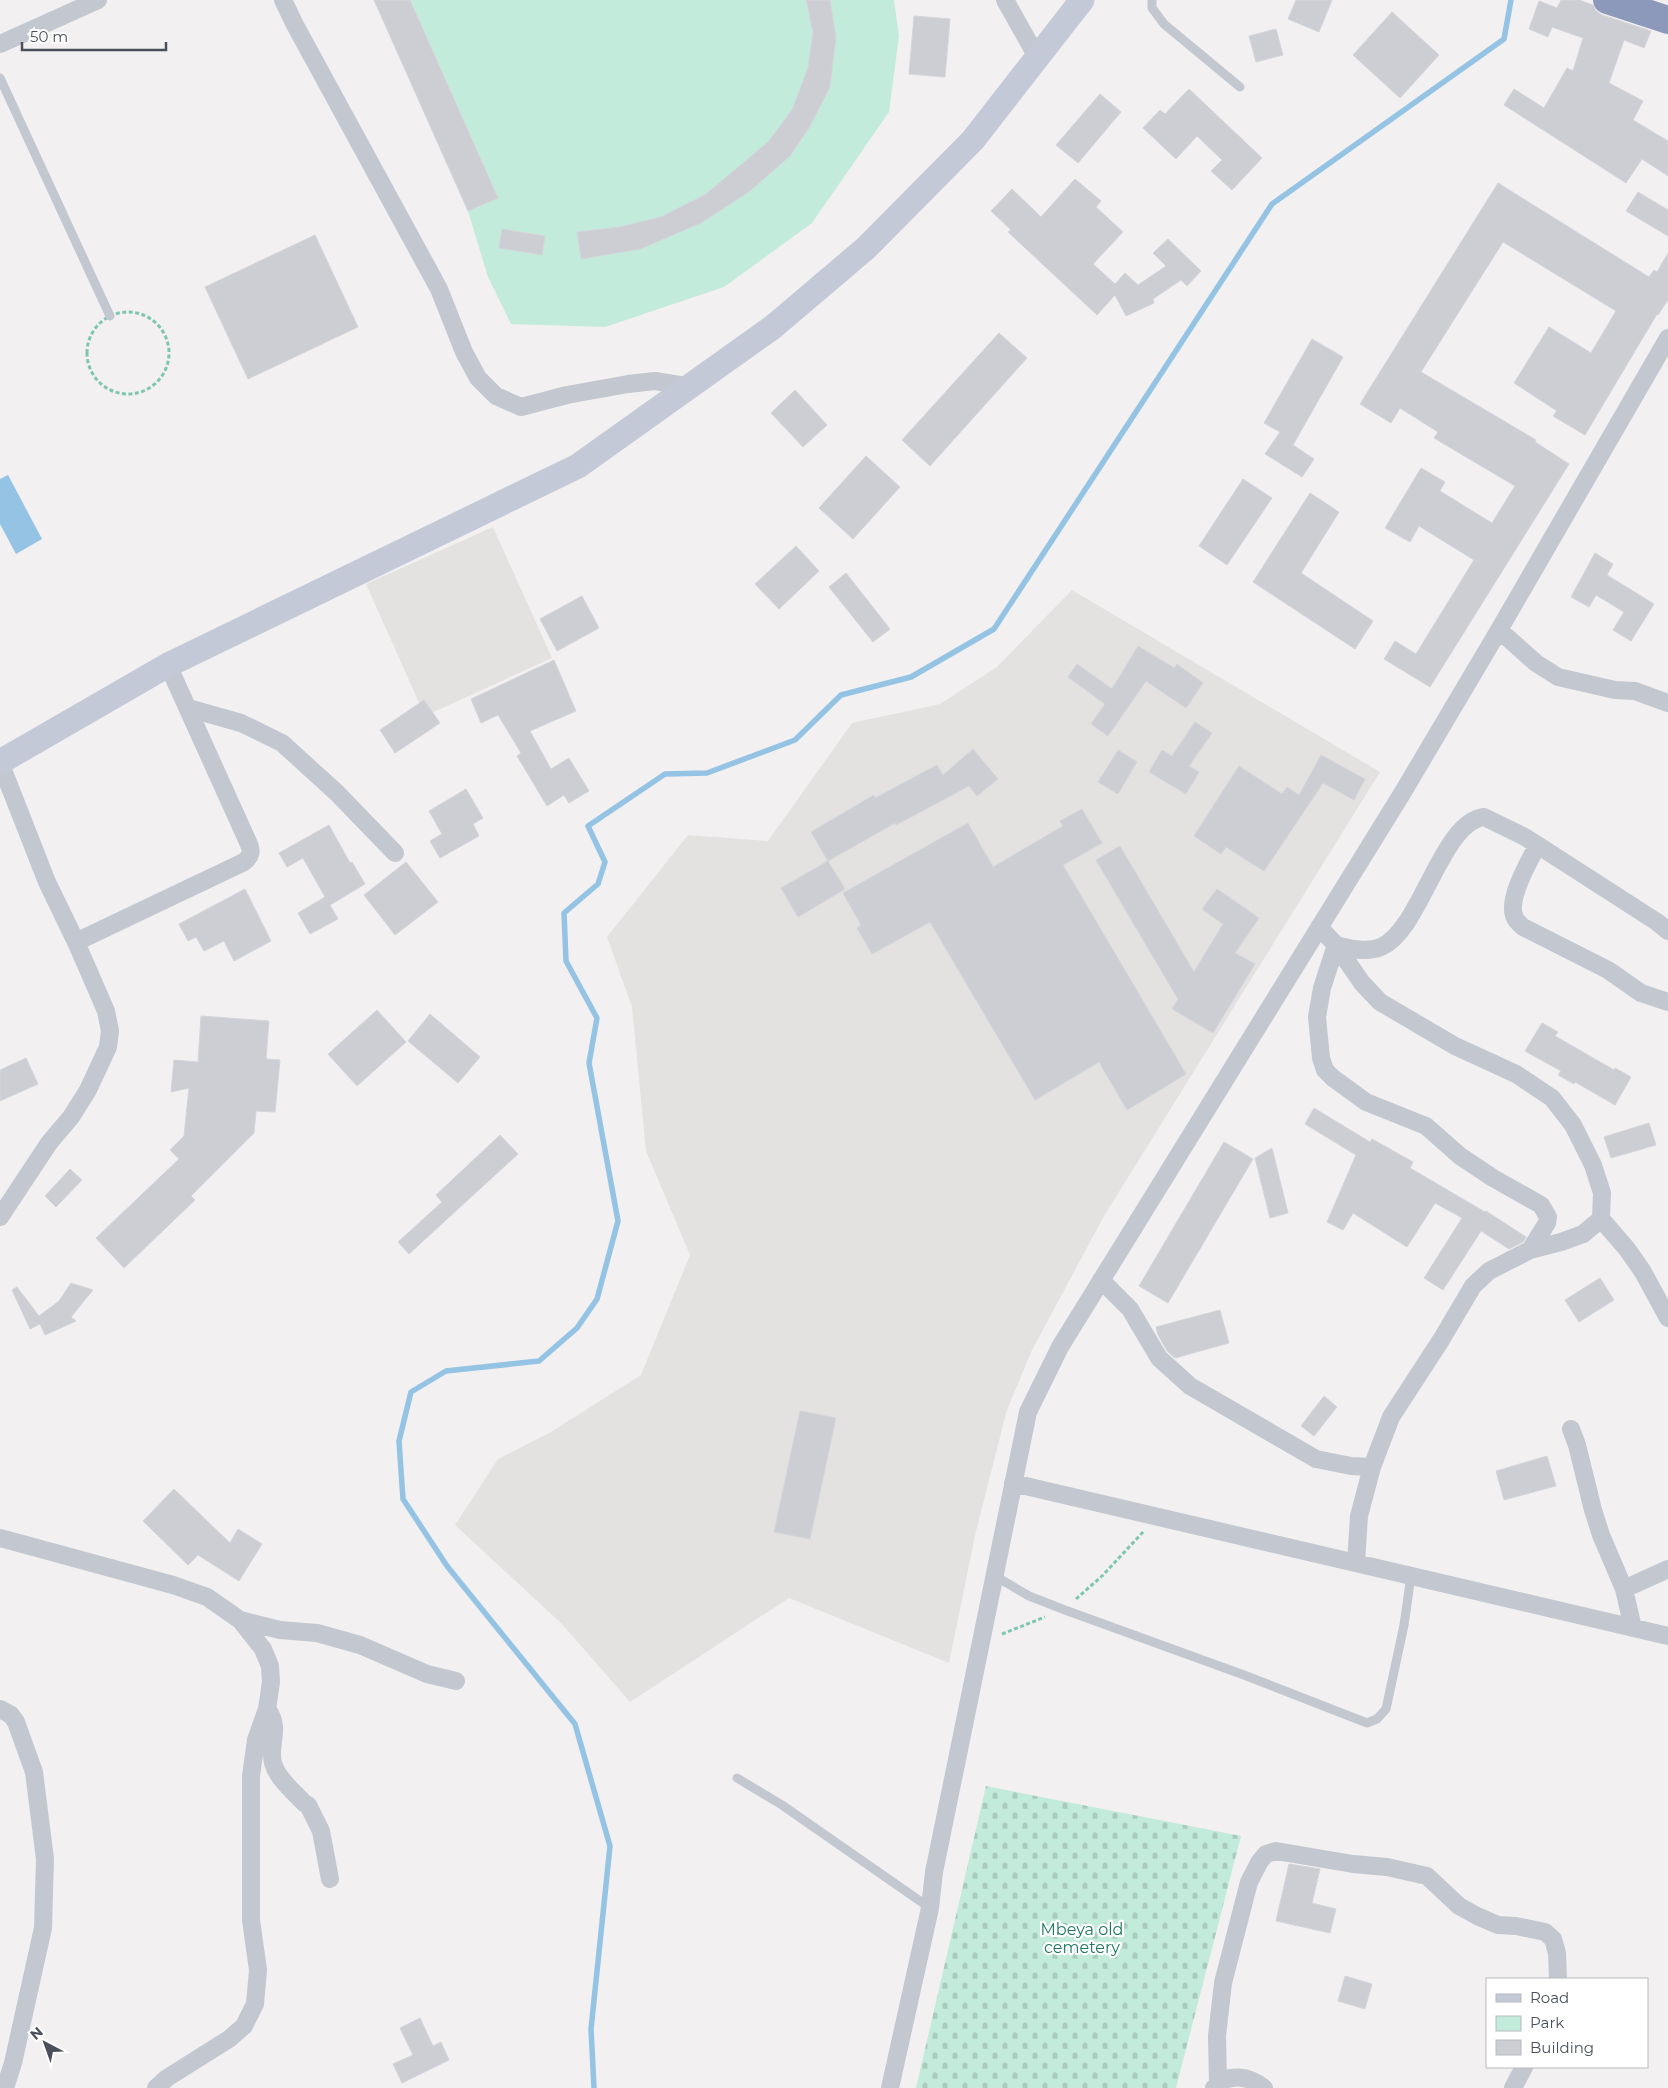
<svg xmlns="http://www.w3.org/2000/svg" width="1668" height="2088" font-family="Montserrat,sans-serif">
	<defs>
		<pattern id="cemetery-stones" width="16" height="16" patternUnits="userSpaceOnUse" patternTransform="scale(1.25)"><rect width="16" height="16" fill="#c3ebdb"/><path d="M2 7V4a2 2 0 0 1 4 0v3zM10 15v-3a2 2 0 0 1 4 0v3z" fill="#a9cbbe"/></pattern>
	</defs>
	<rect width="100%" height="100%" fill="#f2f0f0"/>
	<!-- education -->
	<path fill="#e3e2e1" d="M493,527L552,658L425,716L366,584Z
		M1072,590L1380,772L1104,1216L1032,1350L1007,1410L976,1531L949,1663L789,1598L630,1702L562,1624L455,1525L498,1459L551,1432L641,1375L690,1255L646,1151L632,1007L607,937L688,835L768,841L852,723L940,704L997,667Z"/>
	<!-- cemetery -->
	<path fill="url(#cemetery-stones)" d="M986,1786L1241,1836L1176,2088H916Z"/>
	<!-- park -->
	<path fill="#c3ebdb" d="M375,0H894L899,36L889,112L812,223L724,287L605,327L511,324L488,277L468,211Z"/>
	<!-- water -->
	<path fill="#94c3e4" d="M8,475L42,539L16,554L0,524V479Z"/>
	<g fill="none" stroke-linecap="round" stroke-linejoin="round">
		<!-- stream -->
		<path stroke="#94c3e4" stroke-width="5.5" d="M594,2088L591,2029L610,1846L575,1724L447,1566L403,1499L399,1441L411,1392L446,1371L539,1361L577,1328L597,1299L618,1221L589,1063L597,1018L566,961L564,913L598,884L605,862L588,826L665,774L707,773L795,740L841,695L911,677L994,629L1272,204L1504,39L1511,0"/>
	</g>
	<!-- building -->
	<path fill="#cdced4" stroke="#d4d5da" d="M374,0H410L498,198L468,211Z
		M806,0H830L836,37L830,87L809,128L790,156L750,191L701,223L640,249L581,259L577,232L620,227L661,217L706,194L768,142L792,110L808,68L813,32Z
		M1296,0H1332L1319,32L1288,19Z
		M1561,0H1579L1593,5L1596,11L1602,15L1651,31L1644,48L1624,40L1609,83L1643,101L1633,120L1668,141V176L1642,159L1626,183L1504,105L1514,89L1544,108L1567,68L1573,71L1583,38L1552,27L1548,37L1529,29L1539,1L1557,8Z
		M1392,12L1439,55L1400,98L1353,55Z
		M914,16L950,19L945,77L909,74Z
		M1276,29L1283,55L1256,62L1249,36Z
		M1189,89L1262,158L1232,190L1211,171L1222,160L1197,136L1176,159L1143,128L1160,110L1165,114Z
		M1100,94L1121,112L1078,163L1056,145Z
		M1075,179L1101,201L1096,207L1123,232L1093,264L1115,284L1125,273L1138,285L1166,266L1153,253L1168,239L1201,271L1187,286L1181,280L1153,299L1154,303L1126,316L1115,295L1097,315L1008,232L1011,230L991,211L1012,189L1041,217Z
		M1498,183L1649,277L1654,270L1657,272L1668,253V300L1658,315L1657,314L1585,435L1553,416L1557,411L1514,383L1549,327L1591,353L1616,311L1503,242L1421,372L1536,440L1535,442L1569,464L1430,687L1384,659L1395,641L1416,654L1474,560L1419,526L1410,542L1385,528L1421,468L1445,482L1440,491L1492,523L1515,486L1434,438L1438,432L1400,408L1391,423L1360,404Z
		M1638,192L1668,210V236L1626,211Z
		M502,229L545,236L542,255L499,248Z
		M315,235L358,327L248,379L205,287Z
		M999,333L1027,358L930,466L902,440Z
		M1312,339L1343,357L1293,445L1314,459L1302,477L1265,454L1280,432L1264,423Z
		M795,390L827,425L803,447L771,413Z
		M866,456L900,487L853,539L819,508Z
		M1243,479L1272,498L1227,565L1199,546Z
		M1310,493L1339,512L1301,573L1373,621L1355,649L1253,582Z
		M796,546L819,571L779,609L755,584Z
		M1595,553L1613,564L1607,575L1654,604L1631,641L1613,630L1624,612L1596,595L1589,607L1571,597Z
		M846,573L890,629L873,642L829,587Z
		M582,596L599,628L557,651L540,619Z
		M1138,646L1174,668L1177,664L1203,683L1186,708L1146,681L1108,736L1091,724L1105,704L1068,677L1077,664L1112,689Z
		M554,660L576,711L530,731L551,769L569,758L589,791L569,803L564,795L547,806L517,756L521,753L498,715L481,723L471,699Z
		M424,700L440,723L395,753L380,730Z
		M1195,722L1212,733L1189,766L1199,772L1186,794L1149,772L1162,750L1172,756Z
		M973,749L998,779L977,796L969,786L896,825L895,823L828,861L811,832L874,795L875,798L937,765L943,775Z
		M1118,750L1137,762L1118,794L1098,782Z
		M1321,755L1365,779L1354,800L1323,783L1264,871L1226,847L1221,854L1194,836L1239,766L1282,794L1287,787L1299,795Z
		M466,789L483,818L473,824L479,836L440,858L430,841L442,834L429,811Z
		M1082,809L1102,843L1063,865L1186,1074L1127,1110L1099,1062L1035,1100L930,922L872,954L857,928L861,925L843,893L968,823L993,867L1063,826L1060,821Z
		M329,825L350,863L352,862L365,884L330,905L338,919L310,934L298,913L325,897L303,858L287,867L279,853Z
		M1120,846L1194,972L1223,924L1202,909L1217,889L1259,918L1235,953L1255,964L1213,1033L1172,1009L1178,999L1096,860Z
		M828,861L845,889L798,917L781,888Z
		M406,862L438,902L395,935L364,895Z
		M245,889L271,941L234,961L224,941L204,951L196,937L188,941L179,924Z
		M377,1010L406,1042L357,1086L328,1054Z
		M430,1014L480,1057L458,1083L408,1041Z
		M201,1016L269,1021L266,1059L280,1060L275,1112L256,1111L254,1133L191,1196L195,1200L124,1268L96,1238L179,1159L170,1150L184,1136L189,1088L171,1092L174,1060L198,1062Z
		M1542,1023L1558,1032L1555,1036L1614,1070L1615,1068L1631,1077L1615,1105L1575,1082L1574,1084L1558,1075L1561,1071L1525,1051Z
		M26,1058L38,1084L0,1101V1070Z
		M1314,1108L1370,1142L1372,1139L1413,1162L1410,1168L1485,1212L1486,1211L1526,1237L1523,1242L1509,1249L1481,1231L1443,1290L1424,1278L1462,1218L1435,1203L1407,1247L1353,1213L1343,1230L1327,1222L1356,1155L1305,1124Z
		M1649,1123L1656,1145L1611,1158L1604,1137Z
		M500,1135L518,1154L409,1254L398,1242L442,1202L436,1195Z
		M1224,1142L1253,1159L1168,1303L1139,1286Z
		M1272,1148L1288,1213L1270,1218L1255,1158Z
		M70,1169L82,1180L56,1207L45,1196Z
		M1600,1278L1614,1300L1579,1322L1565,1300Z
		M71,1283L93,1290L71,1317L76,1321L45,1335L40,1324L30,1329L12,1290L17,1287L39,1316L59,1301Z
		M1220,1310L1229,1343L1175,1358L1167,1351L1158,1335L1156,1327Z
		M1324,1396L1337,1407L1314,1436L1301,1426Z
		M800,1411L836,1418L810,1539L774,1532Z
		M1547,1456L1556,1486L1504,1500L1496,1471Z
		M174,1489L230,1543L238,1529L262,1544L239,1581L198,1555L188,1565L143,1521Z
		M1289,1864L1320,1869L1312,1903L1336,1909L1330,1933L1276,1921Z
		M1345,1976L1372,1984L1365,2009L1338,2001Z
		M420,2018L433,2046L441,2042L449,2060L402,2083L393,2064L413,2055L400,2028Z"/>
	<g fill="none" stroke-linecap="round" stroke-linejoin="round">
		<!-- path -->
		<path stroke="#7ec6b1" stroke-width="3" stroke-dasharray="4 2.5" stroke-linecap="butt" d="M87 353a41 41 0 1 1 82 0a41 41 0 1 1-82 0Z
			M1076,1599L1102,1576L1144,1531
			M1002,1634L1045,1617"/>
		<!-- lane -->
		<path stroke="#c2c7d0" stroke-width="9" d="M1152,0V8L1164,24L1240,87
			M0,78L110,316
			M995,1576L1029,1596L1065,1610L1244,1675L1367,1723L1377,1719L1386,1709L1404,1625L1411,1576
			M737,1778L782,1805L930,1908"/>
		<!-- street -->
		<path stroke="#c2c7d0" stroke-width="18" d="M283,0L295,25L439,289L464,352L478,378L496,396L521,407L567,395L628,384L655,381L691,387
			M1005,0L1037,57
			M0,44L98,0
			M1499,630L1536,663L1558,677L1615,690L1635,691L1668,703
			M188,708L241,723L282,743L337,793L395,853
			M0,762L47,882L76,942L106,1011L110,1031L108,1047L88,1090L71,1117L49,1143L0,1217
			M1537,846C1529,862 1506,900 1515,918C1516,921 1520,924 1523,927L1608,970L1641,993L1668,1002
			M1319,927L1336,945L1322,988L1317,1017L1321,1058L1325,1070L1333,1078L1366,1102L1426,1126L1460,1156L1493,1178L1541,1205L1548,1217L1547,1223L1530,1250L1489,1271L1473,1286L1441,1340L1391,1417L1372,1467L1359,1516L1356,1563
			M76,942L244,862C252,855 252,851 248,842L168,665
			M1336,945L1362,983L1380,1002L1455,1046L1516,1074L1552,1098L1573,1125L1593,1165L1602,1193L1601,1219L1583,1234L1561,1242L1530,1250
			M1336,945C1350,949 1367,953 1381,947C1421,930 1441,822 1484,817L1525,837L1657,922L1668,931
			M1601,1219L1627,1249L1643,1272L1668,1318
			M1101,1280L1130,1309L1159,1358L1190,1386L1316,1459L1351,1466L1372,1467
			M1571,1429L1577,1445L1593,1510L1601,1535L1624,1589L1633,1628
			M1013,1483L1668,1636
			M0,1538L173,1585L207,1597L240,1620L263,1649L270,1666L271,1682L267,1709L256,1740L251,1776V1920L258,1970L255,2004L244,2026L229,2039L167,2078L156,2088
			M1624,1589L1668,1569
			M240,1620L280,1630L317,1633L360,1645L427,1674L456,1681
			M0,1709L11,1715L16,1722L34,1772L45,1859L43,1928L13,2063L5,2088
			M267,1709C282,1729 268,1743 273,1763C277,1778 294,1792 304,1803L308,1805L321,1831L330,1879
			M1218,2083L1217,2036L1223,1983L1249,1882L1260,1861L1266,1854L1276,1851L1353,1864L1387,1867L1427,1876L1459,1906L1477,1916L1498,1925L1516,1926L1545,1932L1553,1939L1557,1953L1558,1979
			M890,2088L930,1908L934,1872L1028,1412L1060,1347L1403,792L1499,630L1668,338
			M1214,2088C1228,2072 1249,2076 1264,2088
			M1513,2088L1524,2067"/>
		<!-- secondary -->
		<path stroke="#c4c9d7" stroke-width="25" d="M0,762L168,665L578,466L773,327L866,248L973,140L1082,0"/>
		<!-- highway -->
		<path stroke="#8c99ba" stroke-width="28" d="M1607,0L1668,20"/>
	</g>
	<g text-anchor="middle" stroke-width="4.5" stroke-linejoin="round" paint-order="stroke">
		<!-- park labels -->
		<g font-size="16" fill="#20775d" stroke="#fff">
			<text x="1082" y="1935">Mbeya old<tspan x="1082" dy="18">cemetery</tspan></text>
		</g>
	</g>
	<!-- legend -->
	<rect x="1486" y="1978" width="162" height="90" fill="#ffffff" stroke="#b6b9bd"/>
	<rect x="1496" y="1994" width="25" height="8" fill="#c4c9d7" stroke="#b6b9bd"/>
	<text x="1530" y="2003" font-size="15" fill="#494f5b">Road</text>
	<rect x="1496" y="2016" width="25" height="15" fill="#c3ebdb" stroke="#b6b9bd"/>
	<text x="1530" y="2028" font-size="15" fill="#494f5b">Park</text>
	<rect x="1496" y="2040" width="25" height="15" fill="#cdced4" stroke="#b6b9bd"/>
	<text x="1530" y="2053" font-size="15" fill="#494f5b">Building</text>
	<!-- north arrow -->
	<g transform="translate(45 2043) rotate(319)" stroke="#ffffff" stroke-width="4" paint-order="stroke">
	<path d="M0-4L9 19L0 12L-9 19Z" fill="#494f5b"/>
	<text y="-8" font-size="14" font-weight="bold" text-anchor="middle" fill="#494f5b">N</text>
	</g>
	<!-- scale -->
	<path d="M22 42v8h144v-8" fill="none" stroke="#494f5b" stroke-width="2.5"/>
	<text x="30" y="42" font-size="15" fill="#494f5b" stroke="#ffffff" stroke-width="4" paint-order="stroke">50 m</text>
</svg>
